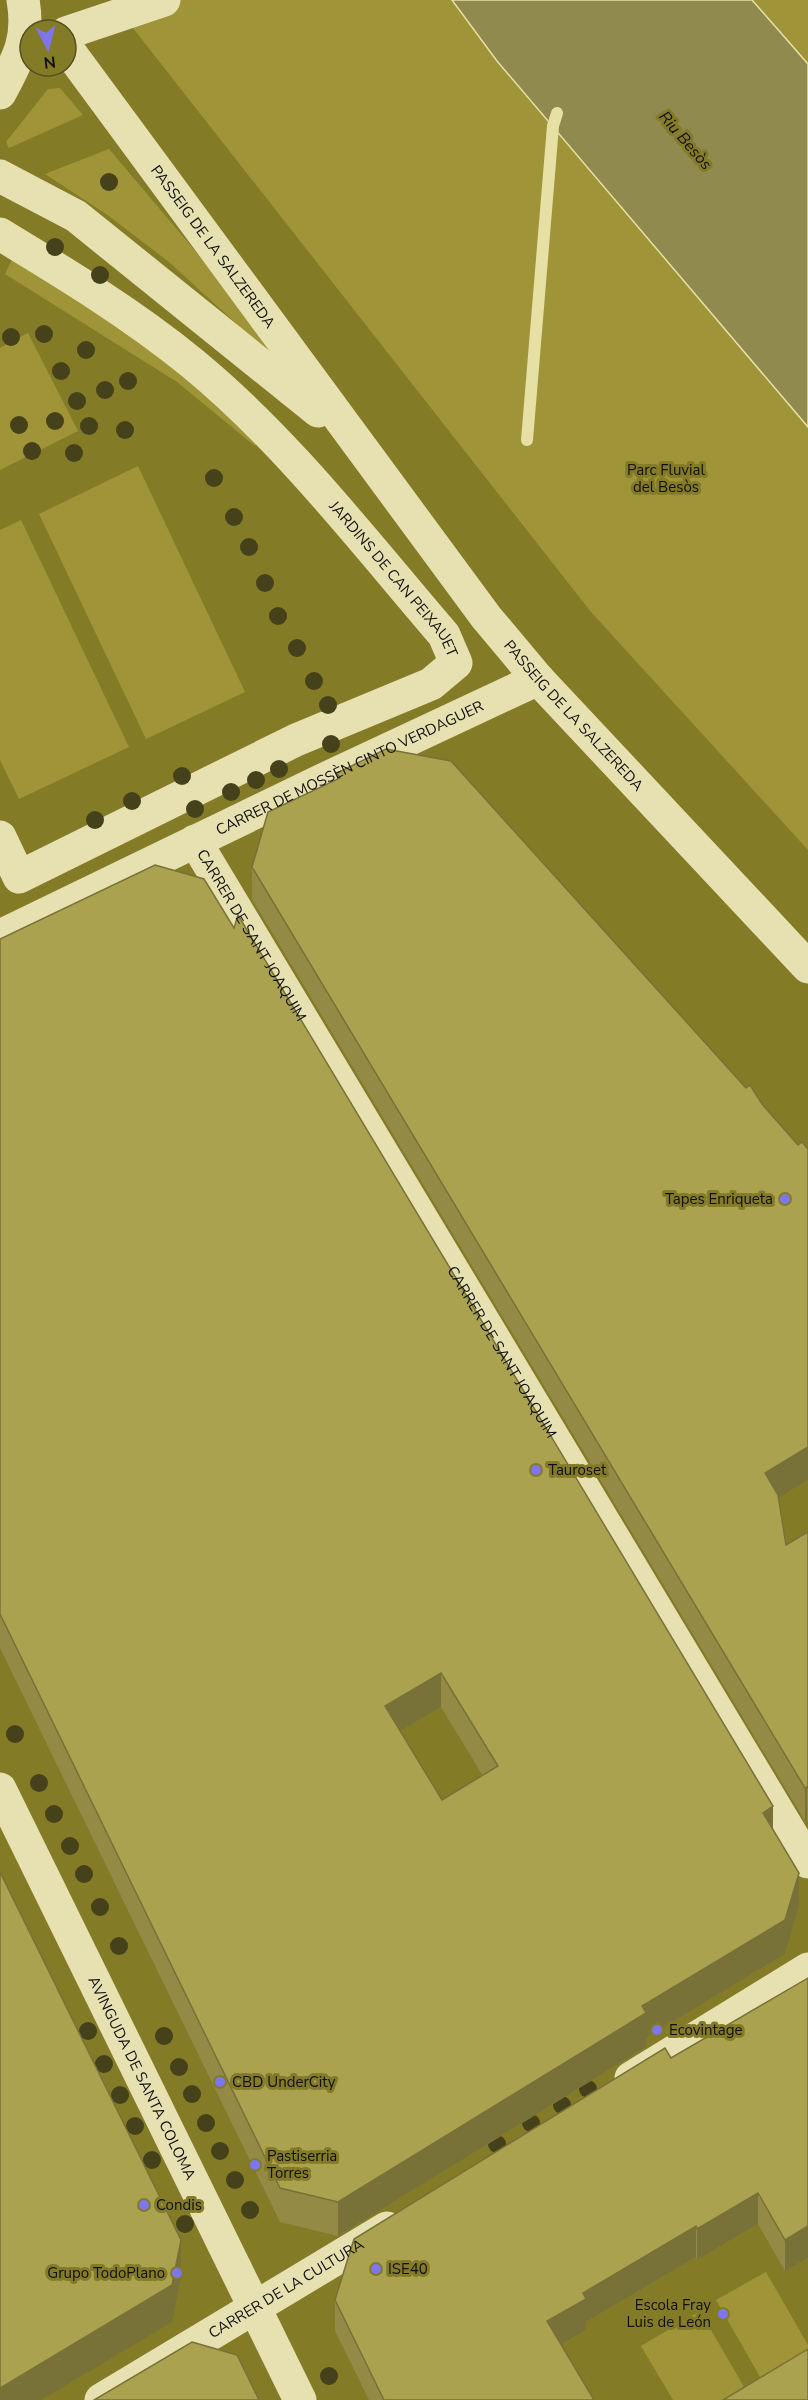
<svg xmlns="http://www.w3.org/2000/svg" width="808" height="2400" font-family="'Nunito Sans',sans-serif">
	<rect width="100%" height="100%" fill="#847b27"/>
	<!-- green -->
	<path fill="#9f9438" d="M111,0H452L497,61L808,426V850L591,612Z
		M752,0H808V64Z
		M60,88L83,115L9,148L6,142L48,89Z
		M109,149L296,370L290,373L169,262L106,214L45,174Z
		M19,245L267,434L255,446L177,382L5,274Z
		M28,333L78,431L0,470V348Z
		M138,466L245,692L146,739L39,514Z
		M21,520L129,747L19,799L0,760V530Z
		M766,2272L808,2345V2366L767,2389L716,2300Z
		M700,2311L751,2399L750,2400H673L641,2346Z"/>
	<!-- water -->
	<path fill="#908a4f" stroke="#e7e0a5" stroke-width="1.5" d="M452,0H752L808,64V427L497,61Z"/>
	<g fill="none" stroke-linecap="round" stroke-linejoin="round">
		<!-- stream -->
		<path stroke="#e7e0a5" stroke-width="12" d="M527,440L553,126L557,113"/>
		<!-- minor -->
		<g stroke="#e7e1b1" stroke-width="33">
			<path d="M66,33L164,0"/>
			<path id="s1" d="M66,47L486,617L538,679L808,967"/>
			<path d="M0,93C18,59 30,39 23,0"/>
			<path d="M0,176L76,216L318,411"/>
			<path id="s2" d="M0,234C66,274 132,314 192,363C287,441 364,542 444,635L456,663L431,684L296,740L19,877L0,837"/>
			<path id="s3" d="M195,841L808,1862"/>
			<path id="s4" d="M0,936L316,783L538,679"/>
			<path id="s5" d="M0,1789L300,2400"/>
			<path d="M631,2078L808,1969"/>
			<path id="s6" d="M101,2400L387,2228"/>
		</g>
	</g>
	<!-- trees -->
	<g fill="#45411b">
		<circle cx="109" cy="182" r="9"/>
		<circle cx="55" cy="247" r="9"/>
		<circle cx="100" cy="275" r="9"/>
		<circle cx="44" cy="334" r="9"/>
		<circle cx="11" cy="337" r="9"/>
		<circle cx="86" cy="350" r="9"/>
		<circle cx="61" cy="371" r="9"/>
		<circle cx="128" cy="381" r="9"/>
		<circle cx="105" cy="390" r="9"/>
		<circle cx="77" cy="401" r="9"/>
		<circle cx="55" cy="421" r="9"/>
		<circle cx="19" cy="425" r="9"/>
		<circle cx="89" cy="426" r="9"/>
		<circle cx="125" cy="430" r="9"/>
		<circle cx="32" cy="451" r="9"/>
		<circle cx="74" cy="453" r="9"/>
		<circle cx="214" cy="478" r="9"/>
		<circle cx="234" cy="517" r="9"/>
		<circle cx="249" cy="547" r="9"/>
		<circle cx="265" cy="583" r="9"/>
		<circle cx="278" cy="616" r="9"/>
		<circle cx="297" cy="648" r="9"/>
		<circle cx="314" cy="681" r="9"/>
		<circle cx="328" cy="705" r="9"/>
		<circle cx="331" cy="744" r="9"/>
		<circle cx="279" cy="769" r="9"/>
		<circle cx="182" cy="776" r="9"/>
		<circle cx="256" cy="780" r="9"/>
		<circle cx="231" cy="792" r="9"/>
		<circle cx="132" cy="801" r="9"/>
		<circle cx="195" cy="809" r="9"/>
		<circle cx="95" cy="820" r="9"/>
		<circle cx="15" cy="1734" r="9"/>
		<circle cx="39" cy="1783" r="9"/>
		<circle cx="54" cy="1814" r="9"/>
		<circle cx="70" cy="1846" r="9"/>
		<circle cx="84" cy="1874" r="9"/>
		<circle cx="100" cy="1907" r="9"/>
		<circle cx="119" cy="1946" r="9"/>
		<circle cx="88" cy="2031" r="9"/>
		<circle cx="164" cy="2036" r="9"/>
		<circle cx="104" cy="2064" r="9"/>
		<circle cx="179" cy="2067" r="9"/>
		<circle cx="588" cy="2089" r="9"/>
		<circle cx="192" cy="2094" r="9"/>
		<circle cx="120" cy="2095" r="9"/>
		<circle cx="562" cy="2105" r="9"/>
		<circle cx="206" cy="2123" r="9"/>
		<circle cx="531" cy="2123" r="9"/>
		<circle cx="135" cy="2126" r="9"/>
		<circle cx="497" cy="2144" r="9"/>
		<circle cx="220" cy="2151" r="9"/>
		<circle cx="152" cy="2160" r="9"/>
		<circle cx="235" cy="2180" r="9"/>
		<circle cx="250" cy="2210" r="9"/>
		<circle cx="185" cy="2224" r="9"/>
		<circle cx="329" cy="2376" r="9"/>
	</g>
	<!-- wall -->
	<path fill="#938b45" fill-rule="evenodd" d="M337,773L746,1088L762,1104L798,1145L808,1149V1480L778,1498L786,1545L808,1532V1821L807,1820L805,1821L252,899V867L337,779Z
		M0,939L773,1830L799,1907L785,1954L646,2038V2047L338,2236L280,2222L0,1648ZM441,1707L483,1776L442,1800L400,1731Z
		M808,1978V2258L785,2271L758,2224L697,2260L696,2257L586,2322V2330L561,2345L594,2400H369L335,2331V2300L671,2058Z"/>
	<!-- shaded-wall -->
	<path fill="#787138" d="M808,1447V1480L765,1506V1473Z
		M441,1673V1707L385,1740V1706Z
		M807,1787V1820L805,1821V1788Z
		M773,1806V1840L763,1813Z
		M799,1873V1907L785,1954L646,2038V2047L338,2236V2202L642,2006Z
		M758,2193V2224L697,2260V2229Z
		M696,2226V2257L586,2322V2330L547,2353V2321L583,2293Z
		M808,2226V2258L785,2271V2240Z
		M181,2240V2277L172,2322L41,2400H0V2388Z"/>
	<!-- building -->
	<path fill="#aba250" stroke="#787138" stroke-width="1.5" fill-rule="evenodd" d="M386,749L451,761L746,1088L750,1085L762,1104L798,1145L802,1142L808,1149V1447L765,1473L778,1495L786,1545L808,1532V1788L807,1787L805,1788L252,867L268,812L340,778L337,773Z
		M155,865L204,879L234,928L238,915L773,1806L763,1813L799,1873L785,1920L642,2006L646,2013L338,2202L280,2188L0,1614V939ZM441,1673L498,1766L442,1800L385,1706Z
		M0,1872L181,2240L172,2285L0,2388Z
		M808,1978V2226L785,2240L758,2193L697,2229L696,2226L583,2293L586,2299L547,2321L594,2400H384L335,2300L354,2239L665,2048L671,2058Z
		M192,2342L237,2355L259,2400H94Z
		M808,2349V2400H723Z"/>
	<!-- markers -->
	<g fill="#7d76ef" stroke="#847b27" stroke-width="2">
		<circle cx="785" cy="1199" r="6"/>
		<circle cx="536" cy="1470" r="6"/>
		<circle cx="657" cy="2030" r="6"/>
		<circle cx="220" cy="2082" r="6"/>
		<circle cx="255" cy="2165" r="6"/>
		<circle cx="144" cy="2205" r="6"/>
		<circle cx="376" cy="2269" r="6"/>
		<circle cx="177" cy="2273" r="6"/>
		<circle cx="723" cy="2314" r="6"/>
	</g>
	<g text-anchor="middle" stroke-width="6" stroke-linejoin="round" paint-order="stroke">
		<!-- street labels -->
		<g font-size="15" fill="#111" stroke="#847b27">
			<text dy="5" stroke="none"><textPath href="#s1" startOffset="248">PASSEIG DE LA SALZEREDA</textPath></text>
			<text dy="5" stroke="none"><textPath href="#s2" startOffset="528">JARDINS DE CAN PEIXAUET</textPath></text>
			<text dy="5" stroke="none"><textPath href="#s1" startOffset="840">PASSEIG DE LA SALZEREDA</textPath></text>
			<text dy="5" stroke="none"><textPath href="#s4" startOffset="388">CARRER DE MOSSÈN CINTO VERDAGUER</textPath></text>
			<text dy="5" stroke="none"><textPath href="#s3" startOffset="110">CARRER DE SANT JOAQUIM</textPath></text>
			<text dy="5" stroke="none"><textPath href="#s3" startOffset="596">CARRER DE SANT JOAQUIM</textPath></text>
			<text dy="5" stroke="none"><textPath href="#s5" startOffset="322">AVINGUDA DE SANTA COLOMA</textPath></text>
			<text dy="5" stroke="none"><textPath href="#s6" startOffset="216">CARRER DE LA CULTURA</textPath></text>
		</g>
		<!-- park labels -->
		<g font-size="15" fill="#111" stroke="#847b27">
			<text x="666" y="475">Parc Fluvial<tspan x="666" dy="17">del Besòs</tspan></text>
		</g>
		<!-- poi labels -->
		<g font-size="15" fill="#111" stroke="#847b27" text-anchor="start">
			<text x="773" y="1204" text-anchor="end">Tapes Enriqueta</text>
			<text x="548" y="1475">Tauroset</text>
			<text x="669" y="2035">Ecovintage</text>
			<text x="232" y="2087">CBD UnderCity</text>
			<text x="267" y="2161">Pastiserria<tspan x="267" dy="17">Torres</tspan></text>
			<text x="156" y="2210">Condis</text>
			<text x="388" y="2274">ISE40</text>
			<text x="165" y="2278" text-anchor="end">Grupo TodoPlano</text>
			<text x="711" y="2310" text-anchor="end">Escola Fray<tspan x="711" dy="17">Luis de León</tspan></text>
		</g>
		<!-- water labels -->
		<g font-size="16" font-style="italic" fill="#111" stroke="#847b27">
			<text transform="translate(686 140) rotate(49)" y="6">Riu Besòs</text>
		</g>
	</g>
	<!-- north arrow -->
	<g transform="translate(48 48) rotate(173)"><circle r="28" fill="#847b27" stroke="#56511e" stroke-width="1.5"/>
	<path d="M0-4.5L10 22L0 15L-10 22Z" fill="#7d76ef"/>
	<text y="-9" font-size="16" font-weight="bold" text-anchor="middle" fill="#111111">N</text>
	</g>
</svg>
